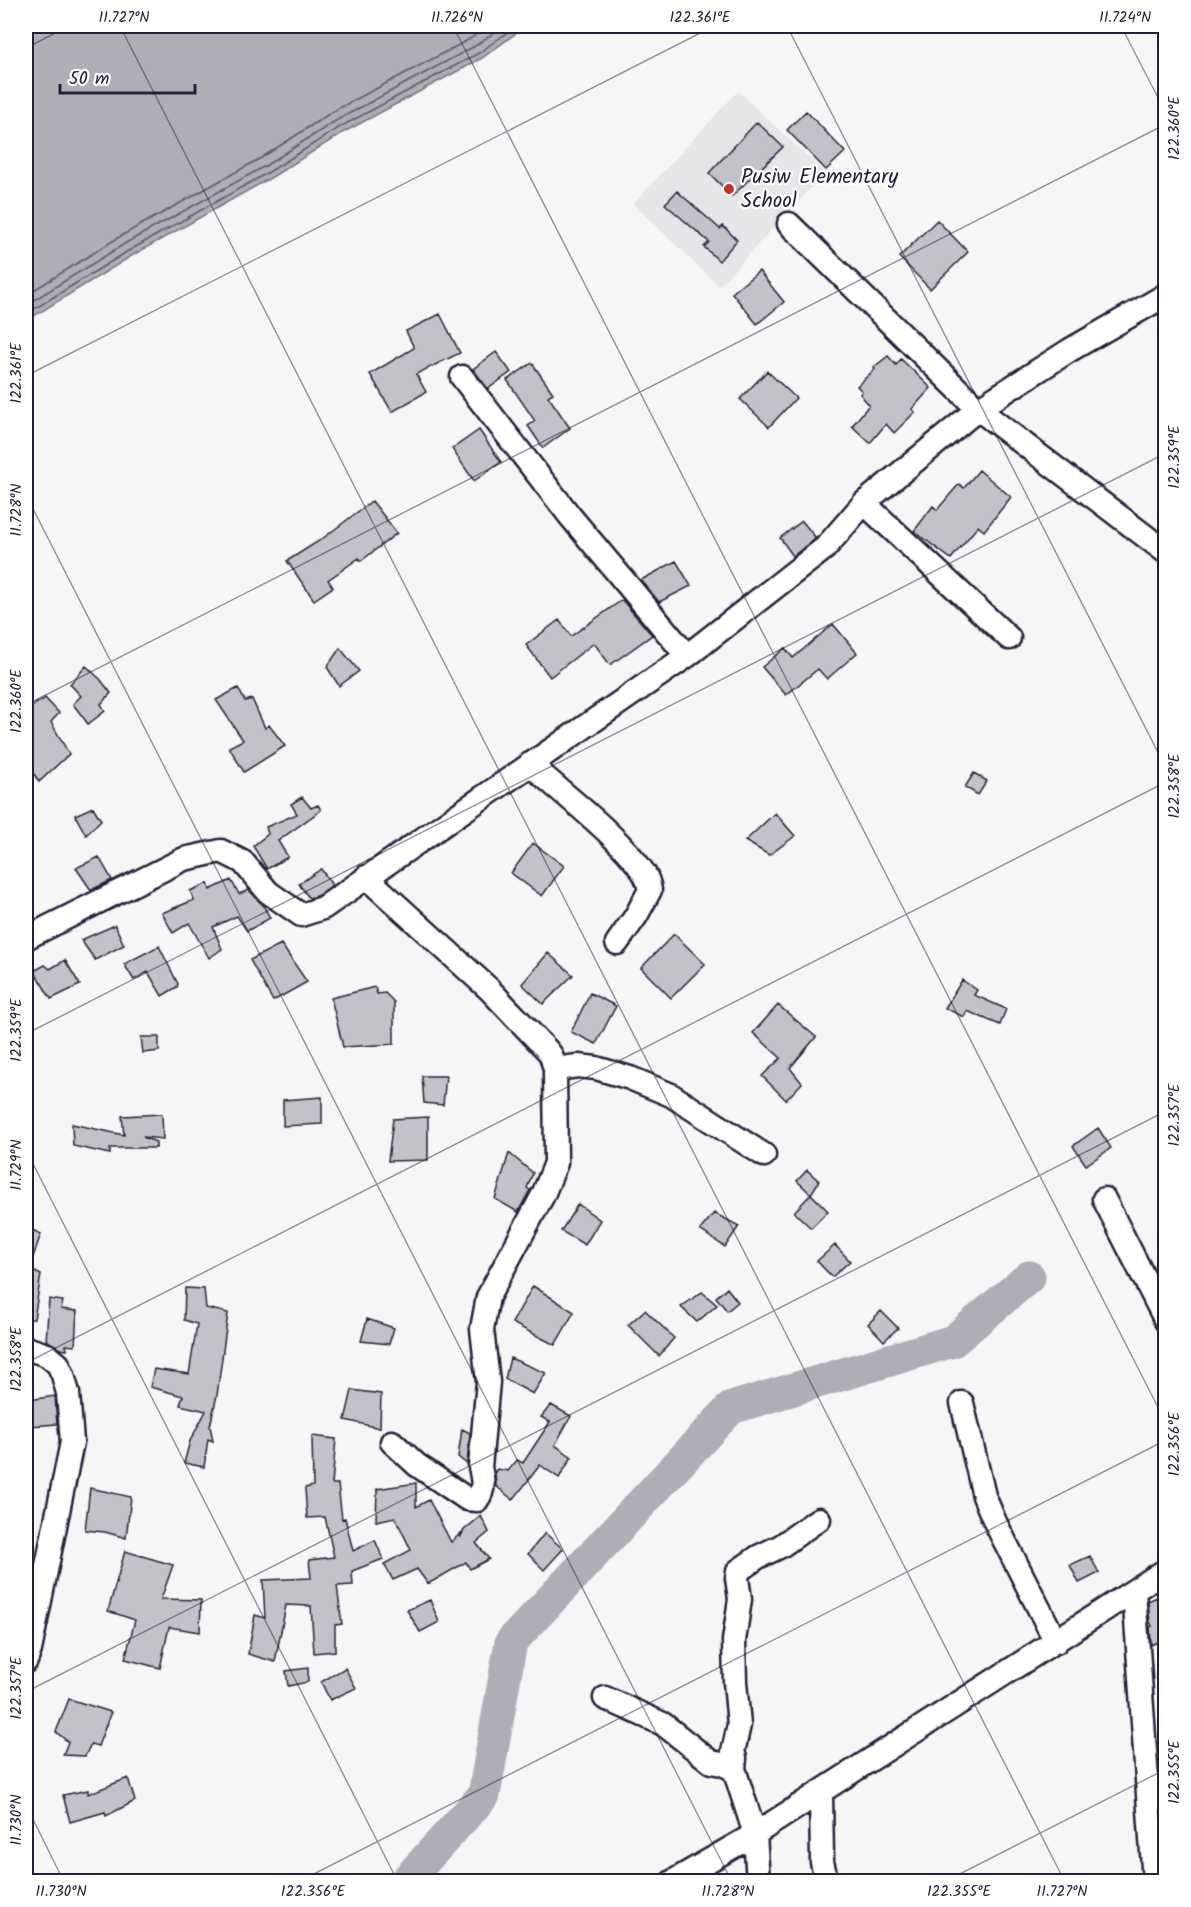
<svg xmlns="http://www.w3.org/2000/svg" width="1191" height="1907" font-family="Kalam,sans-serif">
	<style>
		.built { fill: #e6e6e9 }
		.water { fill: #aeaeb7; stroke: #767685; stroke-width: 1.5 }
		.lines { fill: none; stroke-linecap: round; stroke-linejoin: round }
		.shore { stroke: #5a5a6d; stroke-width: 1.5 }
		.river { stroke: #aeaeb7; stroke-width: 33 }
		.building { fill: #c2c2c9; stroke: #22223b; stroke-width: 1.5 }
		.minor-casing { stroke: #22223b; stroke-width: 27 }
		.minor { stroke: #fff; stroke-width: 22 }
		.ticks { fill: none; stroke: #22223b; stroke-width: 1.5; stroke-opacity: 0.45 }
		.poi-dot { fill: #c8321e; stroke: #fff; stroke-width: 2 }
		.labels { text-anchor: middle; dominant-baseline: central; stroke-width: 4.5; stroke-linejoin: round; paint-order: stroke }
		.poi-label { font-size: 21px; fill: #22223b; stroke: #fff; text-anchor: start }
		.neatline { fill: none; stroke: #22223b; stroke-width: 2 }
		.ticks-label { font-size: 15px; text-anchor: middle; fill: #22223b }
	</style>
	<rect width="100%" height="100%" fill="#f6f6f7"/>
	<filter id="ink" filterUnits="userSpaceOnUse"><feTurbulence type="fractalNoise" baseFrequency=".0167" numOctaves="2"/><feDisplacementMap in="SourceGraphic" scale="12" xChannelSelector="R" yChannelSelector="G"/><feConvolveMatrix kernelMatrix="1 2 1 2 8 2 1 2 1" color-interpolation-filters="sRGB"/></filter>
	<g filter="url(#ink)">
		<path class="built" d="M738,91L825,173L719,286L633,204Z"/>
		<path class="water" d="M26,26H526L482,58L344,132L272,177L133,255L26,321Z"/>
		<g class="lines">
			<path class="shore" d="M26,295L121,236L261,158L332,112L470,39L488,26
				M26,305L126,243L265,166L337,120L475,46L503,26
				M26,314L130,250L269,172L340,127L479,53L516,26"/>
			<path class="river" d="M405,1882L484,1795L511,1642L731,1408L953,1341L1029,1277"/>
		</g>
		<path class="building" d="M806,111L845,152L826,170L787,130Z
			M757,122L783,147L732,196L709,173Z
			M677,191L720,229L723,226L737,240L719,261L704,247L709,242L665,204Z
			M937,220L968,252L930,289L899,257Z
			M759,271L784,302L757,324L732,293Z
			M440,314L460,353L416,374L426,392L392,412L370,374L414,348L406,331Z
			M496,352L511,372L488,389L473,369Z
			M888,356L896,365L901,359L931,388L912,409L915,412L894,433L886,424L870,443L852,426L869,405L860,394L862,391L857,386L875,369L874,367Z
			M532,363L553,393L548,396L570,428L543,448L528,426L535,421L507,380Z
			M767,371L796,398L769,427L740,399Z
			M479,430L501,462L474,481L452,449Z
			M979,470L1011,497L984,531L978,526L951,559L914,531L933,506L937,510L959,484L964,488Z
			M372,501L397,533L361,561L359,558L328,580L333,587L314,600L287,561L322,539Z
			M802,521L816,538L793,556L780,538Z
			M676,561L691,586L659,602L641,580Z
			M622,600L652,635L610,665L594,643L550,677L526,645L559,620L571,636Z
			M833,624L857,653L827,679L818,669L786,695L762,667L785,648L793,658Z
			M340,648L359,671L339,686L327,667Z
			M86,666L100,679L111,693L101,704L105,711L88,724L73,704L81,696L70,684Z
			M238,688L245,701L252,699L265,728L269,725L285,746L244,772L229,747L243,740L216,700Z
			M45,698L59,713L51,722L69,754L39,782L26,761V710Z
			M974,773L987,781L978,795L965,787Z
			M302,797L311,808L318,805L321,810L278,841L288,857L267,869L253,846L268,834L266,827L297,814L291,804Z
			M93,807L101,820L86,835L75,815Z
			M775,813L795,836L769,855L745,841Z
			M533,843L564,866L542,896L511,873Z
			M99,857L112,880L91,890L76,868Z
			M321,869L332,885L317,896L309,898L299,884Z
			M231,880L239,894L249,890L263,905L270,918L247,931L237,916L213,927L222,949L209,958L189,923L173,933L162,913L194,900L190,891L208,883L210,890Z
			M115,925L124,945L95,960L81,940Z
			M674,934L705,964L671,998L641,968Z
			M281,944L307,982L273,1001L250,960Z
			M159,946L178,984L177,987L162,996L148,972L134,980L124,964Z
			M548,953L573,975L543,1004L522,984Z
			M65,960L80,985L51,999L34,971L45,965L50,969Z
			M962,980L977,990L974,995L1006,1009L1000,1025L967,1011L964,1017L945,1008Z
			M375,987L377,994L385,993L394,1002V1044L343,1047L331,998Z
			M590,993L616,1006L596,1044L571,1032Z
			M778,1005L816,1037L790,1068L802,1083L786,1100L762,1076L781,1058L753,1033Z
			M141,1037H159V1051L143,1053Z
			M422,1076H446L443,1105L424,1103Z
			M322,1097V1124L283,1126V1100Z
			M162,1114L163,1139L143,1137L156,1142V1148H110V1154L73,1146L72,1124L124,1135L122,1116Z
			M428,1117V1160L388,1161L393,1119Z
			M1098,1128L1111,1148L1086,1165L1073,1146Z
			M509,1153L533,1173L527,1188L530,1190L518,1212L495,1199Z
			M807,1170L819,1181L811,1194L797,1181Z
			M811,1194L828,1211L811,1228L794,1212Z
			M578,1204L600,1220L585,1245L561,1231Z
			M714,1213L739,1226L725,1247L700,1230Z
			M26,1227L41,1234L29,1269L41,1275L34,1319H26Z
			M835,1245L850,1261L832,1277L817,1261Z
			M533,1286L574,1312L555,1345L512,1323Z
			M185,1288L204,1289L206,1308L228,1313L217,1395L210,1426L213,1441L208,1439L204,1467L184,1463L190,1441L206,1411L180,1405L183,1396L150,1387L154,1369L189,1374L197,1324L184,1320Z
			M727,1288L738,1302L727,1311L716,1297Z
			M702,1292L717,1305L697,1322L681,1307Z
			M49,1299L63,1301L61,1309L77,1311L75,1346L66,1345L67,1350L61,1349L46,1340Z
			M645,1310L674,1338L659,1356L628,1325Z
			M881,1311L898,1328L884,1341L868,1324Z
			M367,1319L394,1328L389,1344L361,1341Z
			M510,1358L546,1373L533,1394L505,1379Z
			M352,1390L381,1394L380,1428L345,1420Z
			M55,1396L57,1424L30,1426L29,1400Z
			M551,1405L571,1416L555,1445L572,1457L559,1478L540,1465L513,1500L496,1486L495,1472L497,1469L508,1471L517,1460L523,1463L550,1422L541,1417Z
			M462,1429L470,1433L467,1464L458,1457Z
			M312,1436L336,1439L332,1484H338L342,1519L345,1518L353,1551L375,1540L383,1559L352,1571L353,1585L337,1586L342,1624L335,1625V1651L314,1653L311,1606L286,1605L275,1662L248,1654L255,1615L265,1618L263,1580L311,1578L309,1560L334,1557L325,1517L307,1518L305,1488L313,1486Z
			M416,1483V1507L429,1500L451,1542L461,1533L460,1538L464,1530L481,1516L489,1532L476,1543L489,1559L470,1569L466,1562L428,1584L417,1569L393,1580L384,1564L411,1550L395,1517L376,1521L377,1489Z
			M90,1488L131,1497L126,1538L105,1532L85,1530Z
			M545,1533L563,1549L544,1570L528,1554Z
			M125,1551L173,1565L161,1599L201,1600L200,1632L169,1627L160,1668L125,1659L135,1620L108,1611Z
			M1090,1556L1099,1573L1079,1583L1070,1565Z
			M1157,1597L1160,1604L1166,1601V1652L1160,1641L1151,1645L1150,1627L1152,1626L1150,1622L1148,1601Z
			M430,1600L439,1622L420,1632L407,1610Z
			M308,1668V1682L288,1686L286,1671Z
			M345,1668L356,1688L330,1700L321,1682Z
			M69,1699L111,1712L98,1746L91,1744L85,1756L63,1755L68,1742L56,1732Z
			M128,1778L135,1801L106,1816L105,1812L70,1822L63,1795L88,1790V1794Z"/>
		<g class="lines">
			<g class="minor-casing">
				<path id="minor" d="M789,224L978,409L1166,552
					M462,377L570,516L687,656
					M864,503L1009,638
					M530,764C564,795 619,836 644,873C647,878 649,884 650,890L636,916L617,943
					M366,877L489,989L548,1051L551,1055L555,1069L556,1163L543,1195L488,1297L482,1329L488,1382L480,1467C483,1480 485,1489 477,1500L467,1499L417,1465L392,1442
					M26,938L184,859L221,851L243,862L268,892L301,915L323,908L687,656L825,548L864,503L978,409L1070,350L1166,295
					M555,1069L578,1066L596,1068L630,1078L671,1095L764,1155
					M1104,1199L1166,1321
					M26,1348L47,1355L58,1364L63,1375L68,1393L72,1442L30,1650L26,1661
					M962,1403L984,1496L995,1522L1056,1642
					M1134,1591L1154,1882
					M605,1698L663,1724L711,1762L722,1764L734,1769L755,1834L758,1882
					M734,1769L735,1758L733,1752L739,1725L735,1682L734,1641L740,1599L737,1578L738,1571L758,1557L781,1546L819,1519
					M821,1792L822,1862L827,1882
					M672,1882L755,1834L1166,1570"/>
			</g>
			<use href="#minor" class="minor"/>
		</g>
	</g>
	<path class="ticks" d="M120,26L1065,1882M453,26L1166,1423M787,26L1166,768M1121,26L1166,113M26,48L69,26M26,376L714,26M26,495L732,1882M26,705L1166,124M26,1034L1166,453M26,1150L398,1882M26,1363L1166,782M26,1692L1166,1111M26,1805L64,1882M298,1882L1166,1440M944,1882L1166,1769"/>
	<circle class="poi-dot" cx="729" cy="189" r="6"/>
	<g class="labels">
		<g class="poi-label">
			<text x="741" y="177">Pusiw Elementary<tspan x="741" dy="24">School</tspan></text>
		</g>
	</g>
	<rect width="1191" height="1907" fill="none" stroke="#fff" stroke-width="66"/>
	<path d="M60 84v9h135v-9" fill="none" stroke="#22223b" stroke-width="3"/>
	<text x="69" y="84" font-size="18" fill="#22223b" stroke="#ffffff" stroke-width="4.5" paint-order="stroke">50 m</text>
	<rect x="33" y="33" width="1125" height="1841" class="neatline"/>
	<g class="ticks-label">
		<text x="124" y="22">11.727°N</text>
		<text x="457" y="22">11.726°N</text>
		<text x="700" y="22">122.361°E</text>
		<text x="1125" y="22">11.724°N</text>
		<text transform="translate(1174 128) rotate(-90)" y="5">122.360°E</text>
		<text transform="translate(16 373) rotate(-90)" y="5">122.361°E</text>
		<text transform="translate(1174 457) rotate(-90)" y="5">122.359°E</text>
		<text transform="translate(16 510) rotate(-90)" y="5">11.728°N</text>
		<text transform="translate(16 701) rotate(-90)" y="5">122.360°E</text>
		<text transform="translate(1174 786) rotate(-90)" y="5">122.358°E</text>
		<text transform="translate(16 1030) rotate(-90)" y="5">122.359°E</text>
		<text transform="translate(1174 1115) rotate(-90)" y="5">122.357°E</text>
		<text transform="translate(16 1165) rotate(-90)" y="5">11.729°N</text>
		<text transform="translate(16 1359) rotate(-90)" y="5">122.358°E</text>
		<text transform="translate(1174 1444) rotate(-90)" y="5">122.356°E</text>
		<text transform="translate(16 1688) rotate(-90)" y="5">122.357°E</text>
		<text transform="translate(1174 1772) rotate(-90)" y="5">122.355°E</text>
		<text transform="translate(16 1820) rotate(-90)" y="5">11.730°N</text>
		<text x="61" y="1896">11.730°N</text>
		<text x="313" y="1896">122.356°E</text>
		<text x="728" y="1896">11.728°N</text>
		<text x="959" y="1896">122.355°E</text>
		<text x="1062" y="1896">11.727°N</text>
	</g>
</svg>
